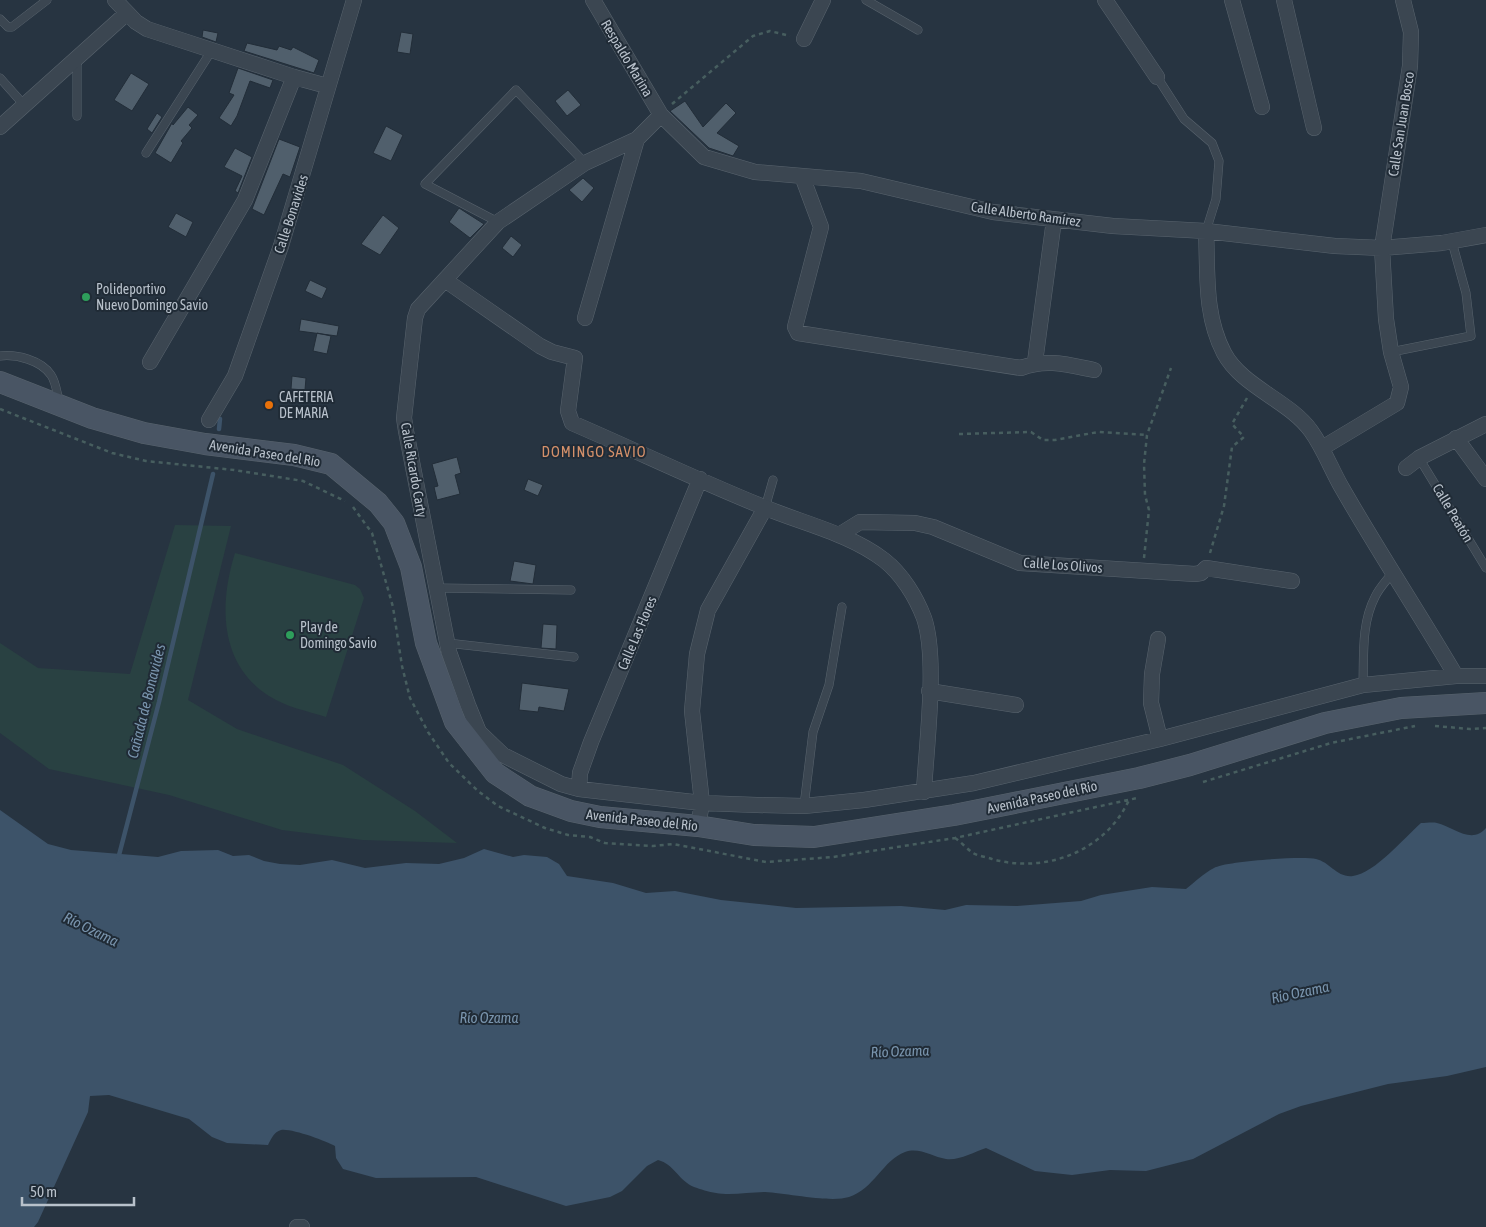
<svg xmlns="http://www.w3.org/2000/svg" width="1486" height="1227" font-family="'Asap Condensed',sans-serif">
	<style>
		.green { fill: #294142 }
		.water { fill: #3d5369 }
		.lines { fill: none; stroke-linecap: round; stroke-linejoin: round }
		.stream { stroke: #3d5369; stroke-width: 4.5 }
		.building { fill: #505f6c; stroke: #222d38 }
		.lane-casing { stroke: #59646e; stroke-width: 9 }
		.street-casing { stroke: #59646e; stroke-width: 16 }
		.secondary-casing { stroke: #59646e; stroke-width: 22 }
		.path { stroke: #475e5f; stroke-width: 2.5; stroke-dasharray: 4 4; stroke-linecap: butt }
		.lane { stroke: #3b4651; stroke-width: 8 }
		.street { stroke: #3b4651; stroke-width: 15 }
		.secondary { stroke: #495564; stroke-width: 21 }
		.leisure-dot { fill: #2e9e5b; stroke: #202b36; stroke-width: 2 }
		.food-dot { fill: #e8710a; stroke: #202b36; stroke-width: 2 }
		.labels { text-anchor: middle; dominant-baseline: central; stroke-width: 4; stroke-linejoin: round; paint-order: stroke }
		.street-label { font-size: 14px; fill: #b8c1cb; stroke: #202b36 }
		.poi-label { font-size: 14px; fill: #b8c1cb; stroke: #202b36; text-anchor: start }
		.neighbourhood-label { font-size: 15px; letter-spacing: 1px; fill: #d4906a; stroke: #202b36 }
		.water-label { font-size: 15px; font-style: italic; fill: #7994ad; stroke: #202b36 }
	</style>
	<rect width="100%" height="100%" fill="#273441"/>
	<path class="green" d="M175,525L231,526L188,700L237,729L343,765L415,811L457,843L363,840L282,830L169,795L49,769L0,733V643L38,668L130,674Z
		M235,553L355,585L360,589L364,598L326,717C307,711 286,707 269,696C219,664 219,604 235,553Z"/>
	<path class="water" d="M0,810L48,844L71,850L158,857L181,851L218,850L233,856L249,855L264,861L280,864L300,865L332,860L365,868L406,863L439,864L464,858L484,849L513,857L524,855L547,857L559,864L567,876L613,883L646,893L675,891L721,900L796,908L901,906L945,910L966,905L1017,906L1081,901L1101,895L1152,887L1186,889C1195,882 1204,873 1214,868C1225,861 1302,856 1316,859C1330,862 1337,878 1353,876C1375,873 1404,838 1421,823C1426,823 1433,822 1437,823C1453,827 1472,845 1486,828V1067L1447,1076L1388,1084L1301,1106L1279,1114L1193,1159L1146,1171L1110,1170L1072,1175L1035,1171L986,1148C974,1152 958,1161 946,1159C932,1157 920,1147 905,1152C883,1160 874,1189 849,1197C830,1203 787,1193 765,1192C749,1192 731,1196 716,1193C709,1192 700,1189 694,1187C679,1181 674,1164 658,1160L647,1166L622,1191L610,1197L566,1206L476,1177L376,1178L343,1169L336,1158L335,1146C326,1141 291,1128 281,1130C274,1132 271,1139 268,1145L227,1143L212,1137L189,1119L109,1095L90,1096L88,1112L38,1222L34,1227H0Z"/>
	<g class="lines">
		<path class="stream" d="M219,429L220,419
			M118,859L159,702L213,474"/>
	</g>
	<path class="building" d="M203,30L218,33L216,42L202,37Z
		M401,32L413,34L410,54L397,52Z
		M247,43L277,50L279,46L291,50L293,47L319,60L314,73L244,51Z
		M238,68L273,80L270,88L250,81L237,116L231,126L219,118L234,95L229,93Z
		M131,73L149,84L132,111L114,100Z
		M568,90L581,105L567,116L555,101Z
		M685,101L703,127L726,103L736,113L717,133L739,146L733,156L709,148L670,111Z
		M188,107L198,115L189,125L192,128L181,141L183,143L171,163L155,153L172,123L173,125Z
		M157,113L162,117L152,133L147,129Z
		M386,126L403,135L391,161L373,153Z
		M279,139L300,147L290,177L283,174L264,215L252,209Z
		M235,148L252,157L238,193L235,191L242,176L224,167Z
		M583,178L594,188L582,202L569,190Z
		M459,208L484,224L470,238L449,222Z
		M176,213L193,222L186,237L168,227Z
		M383,215L399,228L380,255L361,244Z
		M511,236L522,245L513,257L502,248Z
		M310,280L327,288L322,299L305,291Z
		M301,319L339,326L337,336L299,331Z
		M317,333L331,336L327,354L313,351Z
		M292,376L306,378L305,390L291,389Z
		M457,457L461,473L455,475L460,494L437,500L434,487L438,486L432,464Z
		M528,479L543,485L538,496L524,490Z
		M514,561L536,565L533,584L510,581Z
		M543,624L557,625L556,649L541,648Z
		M522,683L569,689L564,711L539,707L538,712L519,710Z"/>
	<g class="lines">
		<g class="lane-casing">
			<path id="lane" d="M866,0L918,30
				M0,19L8,27H12L47,0
				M77,60V116
				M1157,77L1184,119L1212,143L1219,161L1216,199L1206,231
				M0,78L25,106
				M146,153L212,50
				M498,222L425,184L516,90L585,163
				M1391,352L1471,336L1466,293L1452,242
				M0,356C16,354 41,360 51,375C56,382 57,393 59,402
				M1419,458L1486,568
				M765,508L773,480
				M437,588L571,590
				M447,643L574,657
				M1363,685C1364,656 1361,624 1375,597C1379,588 1387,580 1393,572
				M804,806L813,732L829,685L842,607"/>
		</g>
		<g class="street-casing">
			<path id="street" d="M115,0L136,22L147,29L294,77
				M593,0L661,115L704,157L755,172L861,181L993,212L1113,226L1206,231L1335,246L1382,248L1442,243L1486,235
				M1105,0L1157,77
				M1232,0L1262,107
				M1284,0L1314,128
				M804,39L823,0
				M661,115L637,139L585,163L498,222L418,309L415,318L404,418L406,431L449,652L468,705L479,732L503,755L561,784L579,789L702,803L757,805L804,806L864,800L974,783L1160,739L1363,685L1456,676H1486
				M0,127L127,13
				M802,176L821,227L795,327L798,333L1021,368C1046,358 1069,365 1094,370
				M1206,231C1208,273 1204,315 1224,353C1242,387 1290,401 1311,431C1324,449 1331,469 1342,488C1378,551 1419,613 1456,676
				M445,280L540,346L552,352L575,358L568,411L572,423C637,451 701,482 766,508C805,524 850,534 884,560C902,574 916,597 924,618C938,659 926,747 924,792
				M585,318L637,139
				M150,362L245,200L294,77L327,86
				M1035,362L1054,220
				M209,420L235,376L281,246L354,0
				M1456,438L1486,479
				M1322,448L1397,403L1401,387L1391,352L1386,319L1382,248L1410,66L1411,32L1403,0
				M1406,468L1419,458L1486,424
				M839,535L860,522L915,523L933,527L1020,563L1195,574L1201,573L1206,568L1292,581
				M1158,639L1152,674L1151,703L1160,739
				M929,691L1016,705
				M579,789L580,773L591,742L700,479
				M698,826L702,803L692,711L697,654L708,610L765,508
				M297,1227H302"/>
		</g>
		<g class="secondary-casing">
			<path id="secondary" d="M0,382L92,418L144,433L205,444L294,455L331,464L378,503L394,523L411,567L426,643L455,722L495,773L530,796L571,811L600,817L698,826L754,835L814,837L954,815L1139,778L1190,765L1325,723L1401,708L1486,703"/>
		</g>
		<path class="path" d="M672,104L753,36L770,31L790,36
			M0,409L112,453L146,461L234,470L303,481L345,501
			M959,434L1031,432L1043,440H1055L1098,432L1147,435
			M353,507L372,533L393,607L402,666L410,698L428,732L449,763L478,791L498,806L545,828L568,835L590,837L605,843L653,846L673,844L766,862L833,857L955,838L1137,798
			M1210,553L1224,506L1232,447L1244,437L1232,424L1247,398
			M1144,558L1149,510L1145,495L1144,464L1147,435L1171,368
			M1435,726L1470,729L1486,728
			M1203,782L1331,743L1415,726
			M955,838C961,842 967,849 973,853C978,856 986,857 992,859C1044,874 1105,852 1129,800"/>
		<use href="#lane" class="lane"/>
		<use href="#street" class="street"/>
		<use href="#secondary" class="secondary"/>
	</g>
	<g class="leisure-dot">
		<circle cx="86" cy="297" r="5"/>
		<circle cx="290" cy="635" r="5"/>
	</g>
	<circle class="food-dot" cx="269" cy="405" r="5"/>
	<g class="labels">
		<g class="street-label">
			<text transform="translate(627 58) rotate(59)">Respaldo Marina</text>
			<text transform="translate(1401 124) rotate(-81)">Calle San Juan Bosco</text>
			<text transform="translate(291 214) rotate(-72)">Calle Bonavides</text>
			<text transform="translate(1026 214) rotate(8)">Calle Alberto Ramírez</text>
			<text transform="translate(265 453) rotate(9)">Avenida Paseo del Río</text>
			<text transform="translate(414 470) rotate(80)">Calle Ricardo Carty</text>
			<text transform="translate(1453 513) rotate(59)">Calle Peatón</text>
			<text transform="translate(1063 565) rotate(4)">Calle Los Olivos</text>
			<text transform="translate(637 633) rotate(-67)">Calle Las Flores</text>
			<text transform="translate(1042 797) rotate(-12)">Avenida Paseo del Río</text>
			<text transform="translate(642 820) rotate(6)">Avenida Paseo del Río</text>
		</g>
		<g class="poi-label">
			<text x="96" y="289">Polideportivo<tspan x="96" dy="16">Nuevo Domingo Savio</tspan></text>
			<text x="279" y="397">CAFETERIA<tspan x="279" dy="16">DE MARIA</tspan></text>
			<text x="300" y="627">Play de<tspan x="300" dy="16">Domingo Savio</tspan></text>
		</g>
		<g class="neighbourhood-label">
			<text x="594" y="451">DOMINGO SAVIO</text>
		</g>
		<g class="water-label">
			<text transform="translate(146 701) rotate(-76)">Cañada de Bonavides</text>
			<text transform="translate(91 929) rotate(26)">Río Ozama</text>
			<text transform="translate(1300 992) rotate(-12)">Río Ozama</text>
			<text x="489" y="1017">Río Ozama</text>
			<text transform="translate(900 1051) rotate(-2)">Río Ozama</text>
		</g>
	</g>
	<path d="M22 1197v8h112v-8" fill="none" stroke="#b8c1cb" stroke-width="2.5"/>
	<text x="30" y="1197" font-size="15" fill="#b8c1cb" stroke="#202b36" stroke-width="4" paint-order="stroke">50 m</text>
</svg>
